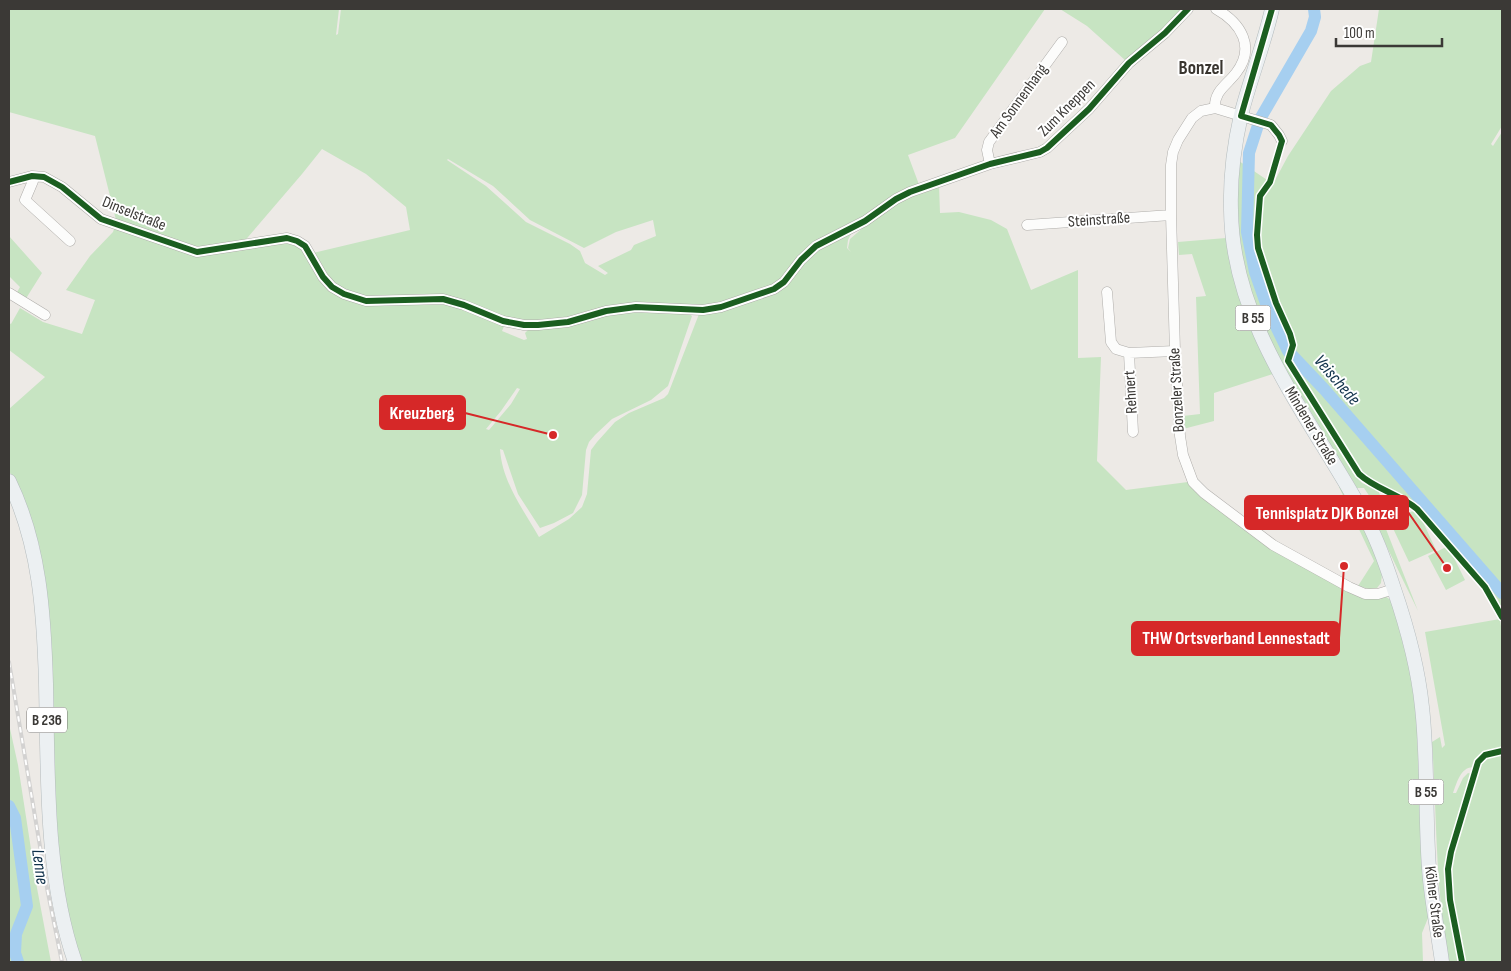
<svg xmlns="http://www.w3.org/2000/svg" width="1511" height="971" font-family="'Sofia Sans Condensed',sans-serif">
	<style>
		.green { fill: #c7e4c2; fill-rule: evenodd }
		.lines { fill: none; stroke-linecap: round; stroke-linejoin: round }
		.river { stroke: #a6cff0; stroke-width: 12 }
		.minor-casing { stroke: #afadaa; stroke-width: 11 }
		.major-casing { stroke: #b4bbbd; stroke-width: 15 }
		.minor { stroke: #fcfcfb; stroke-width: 10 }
		.major { stroke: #ecf0f2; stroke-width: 14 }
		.rail-casing { stroke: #d3d2d1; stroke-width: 4 }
		.rail { stroke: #fff; stroke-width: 2; stroke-dasharray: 5.5; stroke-linecap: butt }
		.cycleway-casing { stroke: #fff; stroke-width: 9 }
		.cycleway { stroke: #1b5e20; stroke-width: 6 }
		.labels { text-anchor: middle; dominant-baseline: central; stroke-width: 4; stroke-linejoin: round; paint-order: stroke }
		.shield { fill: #fff; stroke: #767472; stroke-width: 1 }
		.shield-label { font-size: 15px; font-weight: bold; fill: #3b3936 }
		.street-label { font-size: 16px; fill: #3b3936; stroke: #fff }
		.water-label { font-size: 18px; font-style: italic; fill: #11324b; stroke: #fff }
		.quarter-label { font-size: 19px; font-weight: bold; fill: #39352f; stroke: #fff }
		.leader { fill: none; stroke: #d62828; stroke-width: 2 }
		.callout-dot { fill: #d62828; stroke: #fff; stroke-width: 2 }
		.callout { fill: #d62828; stroke: #d62828; stroke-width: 2 }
		.callout-label { font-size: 18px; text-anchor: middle; font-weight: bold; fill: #fff }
	</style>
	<rect width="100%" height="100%" fill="#edeae6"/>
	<path class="green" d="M9,9H339L336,35L338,34L341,9H1045L955,138L908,155L921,190L939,185L940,213L959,212L991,220L1007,229L1031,290L1078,270V358L1101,357L1097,461L1126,490L1188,482L1270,549L1362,598L1385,596L1392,601L1403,638L1417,707L1418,759L1428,918L1422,933L1423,962H80L64,916L55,837L50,726L46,598L39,544L9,470V409L45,377L9,350V323L11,324L20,308L43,322L82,334L95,300L66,290L90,256L113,232L115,226L197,254L220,252L272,242L288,240L295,242L303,248L326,285L356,301L373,304L375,298L359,297L348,293L325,279L313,253L410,230L406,207L366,174L322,149L302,174L242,244L200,250L116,220L95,136L9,112ZM448,159L493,186L530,220L584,248L616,232L653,220L656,236L634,245L631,250L598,266L608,273L605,275L585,263L580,251L570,244L526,222L486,186L447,160ZM875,211L880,213L850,239L848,248L851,252L847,248L848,240L853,230L820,246L802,262L789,280L774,291L717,310L699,314L668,394L664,398L629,413L615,422L597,442L591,450L587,494L582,507L569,519L539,537C523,509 502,482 500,449L503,450L518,494L540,528L554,523L573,513L582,495L586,450L589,442L595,435L612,419L651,400L668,386L692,316L687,312L626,311L593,317L558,326L529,329L525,333L527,339L524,340L502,331L505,324L444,299L418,300V297L445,296L503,318L525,323L558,322L628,305L699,308C717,305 762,294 776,283C790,273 797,257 811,247C831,232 854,224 875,211ZM517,388L520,389L511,404L489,430L486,429L501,411Z
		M1060,9H1182L1175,18L1126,61L1087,26Z
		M1379,9H1502V126L1491,144L1493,146L1502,132V609L1498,600L1422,512L1404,496L1371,482L1357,469L1352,472L1362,483L1378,490L1388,515L1379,518L1384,524L1418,611L1369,510L1376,506L1364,488H1357L1269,343L1248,290L1241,258L1235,204L1239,161L1273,184L1288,156L1331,91L1360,66L1371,62Z
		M9,236L42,273L25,300L16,294L20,287L9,276Z
		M1226,238L1233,275L1247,320L1273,374L1214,393V421L1183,429V416L1200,414L1196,297L1206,296L1192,254L1179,255L1178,242Z
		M1341,486L1368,537L1382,574L1381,583L1377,588L1369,589L1358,586L1374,561L1339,487Z
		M1417,509L1436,550L1409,562L1390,522Z
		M1448,546L1465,580L1446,590L1428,556Z
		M1500,619L1502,634V962H1464L1456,926L1450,881V864L1477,768C1462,763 1457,782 1453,793H1456L1463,778L1468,773L1471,774L1446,867L1447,892L1450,911L1461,962H1449C1435,889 1437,816 1432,742L1440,737L1442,748L1445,745L1425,632Z
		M9,724L18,765L37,888L51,962H9Z"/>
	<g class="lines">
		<path class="river" d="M1314,9L1315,17L1311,31L1260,119L1249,153L1247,232L1255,272L1269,312L1288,351L1324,389L1502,593
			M9,806L15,818L27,906L16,934L15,953L18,962"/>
		<g class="minor-casing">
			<path id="minor" d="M1215,108C1214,91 1226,86 1236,73C1256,47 1241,23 1216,9
				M1282,141L1279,135L1271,125L1215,108L1201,111L1192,118L1178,140L1173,152L1171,165V215L1175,351L1180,436L1183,455L1193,482L1204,493L1273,545L1349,587L1365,594H1378L1394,589
				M990,164L987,150L989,142L1062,42
				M32,176L33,181L25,200L70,241
				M9,182L32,176L44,177L62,187L101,219L197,252L287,238L297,241L305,246L323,277L332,287L344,294L366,301L443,299L464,305L503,321L524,325H538L568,322L606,311L636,307L703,310L721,307L774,289L784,282L801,260L816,246L865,221L896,199L910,192L990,164L1040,152L1047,148L1089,109L1129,63L1165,33L1188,9
				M1027,225L1171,215
				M1107,292L1111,342L1116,349L1129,353L1175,351
				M9,293L45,315
				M1129,353L1133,432"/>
		</g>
		<g class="major-casing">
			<path id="major" d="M1272,9C1264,45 1250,79 1241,115C1234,146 1230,179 1231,210C1232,326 1311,418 1364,515C1377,538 1386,564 1394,589C1407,627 1418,667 1422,707C1428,760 1425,814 1429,868C1431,899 1438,931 1442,962
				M9,481C40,545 44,614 46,684C48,775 45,876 75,962"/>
		</g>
		<use href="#minor" class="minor"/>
		<use href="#major" class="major"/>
		<g class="rail-casing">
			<path id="rail" d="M9,662L47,888L62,962"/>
		</g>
		<use href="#rail" class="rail"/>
		<g class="cycleway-casing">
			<path id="cycleway" d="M1272,9L1241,116L1271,125L1279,135L1282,141L1270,182L1260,196L1257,235L1258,248L1276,303L1290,334L1293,345L1288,361L1359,474C1375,489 1399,494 1417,509L1485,587L1502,617
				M9,182L32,176L44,177L62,187L101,219L197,252L287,238L297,241L305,246L323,277L332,287L344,294L366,301L443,299L464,305L503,321L524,325H538L568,322L606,311L636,307L703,310L721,307L774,289L784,282L801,260L816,246L865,221L896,199L910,192L990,164L1040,152L1047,148L1089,109L1129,63L1165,33L1188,9
				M1462,962L1450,900L1448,869L1451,852L1478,762L1485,755L1502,751"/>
		</g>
		<use href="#cycleway" class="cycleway"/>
	</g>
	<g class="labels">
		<g class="shield">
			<rect x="1235.5" y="305.5" width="35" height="25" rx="4"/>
			<rect x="27" y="707.5" width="40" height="25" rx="4"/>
			<rect x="1408.5" y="779.5" width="35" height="25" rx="4"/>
		</g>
		<g class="shield-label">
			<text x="1253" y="318">B 55</text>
			<text x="47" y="720">B 236</text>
			<text x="1426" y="792">B 55</text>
		</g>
		<g class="street-label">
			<text transform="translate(1019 101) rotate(-54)">Am Sonnenhang</text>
			<text transform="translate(1067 108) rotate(-45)">Zum Kneppen</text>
			<text transform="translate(134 214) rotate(22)">Dinselstraße</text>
			<text transform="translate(1099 220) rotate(-4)">Steinstraße</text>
			<text transform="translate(1177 390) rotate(-93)">Bonzeler Straße</text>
			<text transform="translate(1131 392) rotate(-93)">Rehnert</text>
			<text transform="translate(1311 426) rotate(59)">Mindener Straße</text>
			<text transform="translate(1434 902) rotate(83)">Kölner Straße</text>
		</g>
		<g class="water-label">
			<text transform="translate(1337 380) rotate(49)">Veischede</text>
			<text transform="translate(40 867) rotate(82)">Lenne</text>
		</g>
		<g class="quarter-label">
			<text x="1201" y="68">Bonzel</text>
		</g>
	</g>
	<path class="leader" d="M553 435L465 413M1447 568L1408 512M1344 566L1339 638"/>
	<g class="callout-dot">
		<circle cx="553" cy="435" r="5"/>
		<circle cx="1447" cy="568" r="5"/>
		<circle cx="1344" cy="566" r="5"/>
	</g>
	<g class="callout">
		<rect x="380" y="396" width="85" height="33" rx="5"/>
		<rect x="1245" y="496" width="163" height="33" rx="5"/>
		<rect x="1132" y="622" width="207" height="33" rx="5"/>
	</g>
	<g class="callout-label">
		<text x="422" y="419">Kreuzberg</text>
		<text x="1327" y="519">Tennisplatz DJK Bonzel</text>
		<text x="1236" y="644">THW Ortsverband Lennestadt</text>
	</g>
	<rect width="1511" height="971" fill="none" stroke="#3b3936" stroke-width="20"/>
	<path d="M1336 38v8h106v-8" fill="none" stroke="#3b3936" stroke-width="2.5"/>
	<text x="1344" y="38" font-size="15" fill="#3b3936" stroke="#ffffff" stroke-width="4" paint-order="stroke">100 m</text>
</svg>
